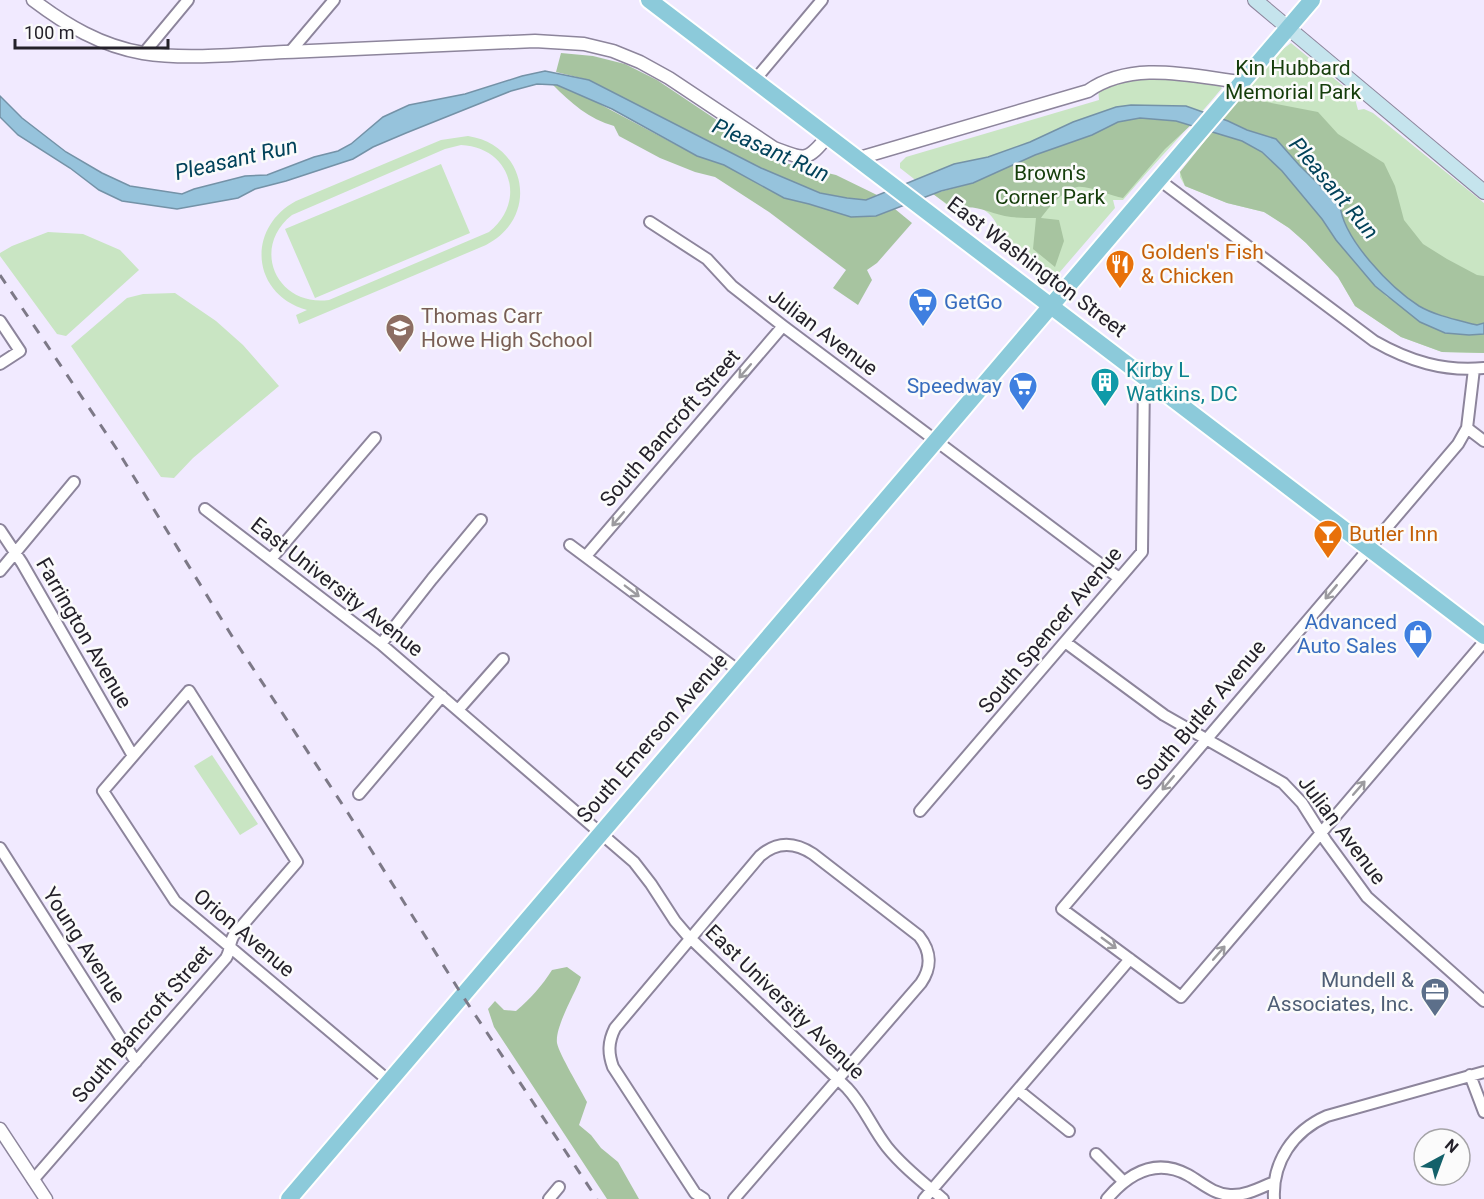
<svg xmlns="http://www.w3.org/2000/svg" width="1484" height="1199" font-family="Roboto,sans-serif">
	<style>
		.green { fill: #c9e5c3; fill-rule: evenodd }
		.forest { fill: #a7c4a0 }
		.water { fill: #96c3dc; stroke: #7492a7; stroke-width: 1.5 }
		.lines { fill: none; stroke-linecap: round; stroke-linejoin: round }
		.minor-casing { stroke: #8d859c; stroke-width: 14 }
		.tertiary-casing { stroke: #8d859c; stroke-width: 15 }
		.secondary-casing { stroke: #8d859c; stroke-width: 16 }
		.primary-casing { stroke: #fff; stroke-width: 20 }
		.minor { stroke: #fff; stroke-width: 10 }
		.tertiary { stroke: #fff; stroke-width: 12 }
		.secondary { stroke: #c5e4ed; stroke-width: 14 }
		.primary { stroke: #8ccada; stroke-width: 16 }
		.rail { stroke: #7d7987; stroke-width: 3; stroke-dasharray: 10 10; stroke-linecap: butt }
		.oneway { stroke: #9c9b9f }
		.labels { text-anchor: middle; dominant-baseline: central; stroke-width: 5; stroke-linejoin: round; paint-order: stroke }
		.park-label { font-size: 21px; fill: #153d0b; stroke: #fbfbfb }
		.food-label { font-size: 21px; fill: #c56008; stroke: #fbfbfb; text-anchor: start }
		.street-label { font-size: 21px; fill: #24212a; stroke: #fbfbfb }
		.shop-label { font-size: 21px; fill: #366cbe; stroke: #fbfbfb; text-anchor: end }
		.education-label { font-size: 21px; fill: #785e54; stroke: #fbfbfb; text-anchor: start }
		.culture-label { font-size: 21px; fill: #0d838f; stroke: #fbfbfb; text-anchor: start }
		.service-label { font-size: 21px; fill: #4e5e75; stroke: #fbfbfb; text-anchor: end }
		.water-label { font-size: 22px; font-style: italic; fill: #02425a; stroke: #fbfbfb }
	</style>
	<rect width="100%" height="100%" fill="#f1eaff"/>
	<path class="green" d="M1291,43L1354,95L1358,110L1364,109L1373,113L1484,203V353L1442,352L1401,337L1355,306L1338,277L1306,243L1289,228L1264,212L1227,203L1185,186L1180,177V172L1257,77L1283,49Z
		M1138,77C1156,77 1212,73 1222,88C1190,127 1155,162 1123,200H1113L1115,208L1053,280L1036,274L1009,254L1011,251L1006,248L1004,250L999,245C1003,230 993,210 974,206C966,205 958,209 950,207L900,168V163L906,157L1099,100L1098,87Z
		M468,136C527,145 540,217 486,245L299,324L296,315L307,310C251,294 246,228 296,201L441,140ZM461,145C510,147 528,201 489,232L329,300C277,307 250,248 292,215L445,149Z
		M441,164L470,233L315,298L285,229Z
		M48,232L83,234L120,250L139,270L66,336L57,334L0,256V253L12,246Z
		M175,293L216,321L243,345L279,386L193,458L174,478L161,477L71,346L127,298L143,294Z
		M212,755L258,824L240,835L194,766Z"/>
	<path class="forest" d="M561,53L593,56L625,64L657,80L763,151L785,163L836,175L877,195L866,200L847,198L820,193L798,185L761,168L589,80L556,72Z
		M553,85H557L579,93L697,156L724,165L784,198L876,216L895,209L912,223L877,263L867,270L872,280L858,305L833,288L846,270L769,212L715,177L695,172L660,158L619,136L614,126C589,119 571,103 553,85Z
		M1241,97L1318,112L1338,134L1384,163L1395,186L1404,220L1423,244L1447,259L1477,275L1484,276V323L1477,325C1458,320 1436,316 1419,306C1391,289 1343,238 1340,205L1299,165L1276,139L1247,130L1222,119Z
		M1140,118L1176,121L1191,125L1165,149L1123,198C1111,196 1088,185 1077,187C1064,190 1048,208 1041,218L1059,220L1064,241L1055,267L1033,249L1036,218C1028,218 1019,218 1011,217C989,214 977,203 954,209L933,194L973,183L1035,155L1092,135L1118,122Z
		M1213,131L1242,141L1262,152L1282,171L1322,219L1336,240L1359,268L1387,297L1469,335L1484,334V353L1442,352L1401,337L1355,306L1338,277L1306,243L1289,228L1264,212L1227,203L1185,186L1180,172Z
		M567,967L581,977C575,994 555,1026 557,1043C559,1054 581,1090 587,1102L579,1125L591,1135L601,1148L618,1162L639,1199H607L494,1027L488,1009L495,1001L504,1010L516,1011C530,999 542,986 552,970Z"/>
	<path class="water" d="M545,71L589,80L761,168L820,193L847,198L866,200L954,164L988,157L1030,142L1073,122L1116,107L1131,105L1186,106L1228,121L1247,130L1276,139L1299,165L1340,205C1343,239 1391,288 1419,306C1436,316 1458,320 1477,325L1484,323V334L1469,335L1445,333L1420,322L1375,286L1336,240L1322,219L1282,171L1262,152L1242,141L1176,121L1140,118L1118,122L1092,135L1035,155L973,183L941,191L876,216L851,217L809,204L784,198L724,165L697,156L612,109L557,85L537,84L511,91L406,133L373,147L353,159L286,181L255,189L238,198L177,209L122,201L99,190L70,168L18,135L0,117V96L22,118L66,152L102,173L130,186L182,194L194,189L245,176L267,175L314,157L338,151L351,144L383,117L409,105L465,94L522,76Z"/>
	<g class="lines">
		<g class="minor-casing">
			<path id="minor" d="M290,52L334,0
				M144,53L188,0
				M754,81L822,0
				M1158,179L1374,341C1409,361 1444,372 1484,368
				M650,222L707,259L732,286L783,326L1119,578
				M0,321L20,351L0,364
				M1474,369L1467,428L1458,444L1062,909L1181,997L1484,642
				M1467,428L1484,441
				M205,509L381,644L634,862L651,884L675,921L687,935L847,1088C864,1106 872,1128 887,1147C903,1167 924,1183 943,1199
				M0,530L22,563L133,756
				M570,545L739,671
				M586,556L783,326
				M271,559L375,438
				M0,571L74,482
				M1065,642L1164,715L1283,783L1302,803L1326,841L1367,897L1484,1001
				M381,644L432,579L481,520
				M458,710L503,659
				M359,794L442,696
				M920,811L1142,552L1144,377
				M0,848L136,1062
				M1470,1075L1484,1112
				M1018,1090L1069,1131
				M1096,1154L1123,1181
				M33,1180L226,958C231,950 229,942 234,935L297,862L189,691L103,791L175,901L230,947L237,953L389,1081
				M549,1199L559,1187
				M704,1199L695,1193L613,1067C608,1053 608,1042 615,1028L760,856C777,841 795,842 813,854L919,936C931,951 932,967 921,983L734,1199
				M924,1199L1130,959
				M1107,1199C1128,1174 1155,1157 1188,1175C1202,1183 1213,1194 1230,1195C1245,1196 1260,1188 1274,1182
				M1274,1199C1272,1162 1293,1131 1327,1116L1484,1072"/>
		</g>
		<g class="tertiary-casing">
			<path id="tertiary" d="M33,0C66,25 101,46 143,53C186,60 240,54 284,52C368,49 452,45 535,41L584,44L613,51L640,62L669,78L774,148C804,159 806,163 827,137
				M856,159L1088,91C1133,60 1190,76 1241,82
				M0,1129L46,1199"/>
		</g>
		<g class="secondary-casing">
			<path id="secondary" d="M1255,0L1484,192"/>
		</g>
		<g class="primary-casing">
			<path id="primary" d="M649,0L1484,636
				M289,1199L1312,0"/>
		</g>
		<use href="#minor" class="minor"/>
		<use href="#tertiary" class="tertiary"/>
		<use href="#secondary" class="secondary"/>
		<use href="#primary" class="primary"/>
		<path class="rail" d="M0,275L116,448L235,641L348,813L462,995L597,1199"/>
	</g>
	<defs><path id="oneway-shaft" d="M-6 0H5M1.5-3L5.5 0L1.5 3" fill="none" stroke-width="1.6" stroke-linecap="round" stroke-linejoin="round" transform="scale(1.5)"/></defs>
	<g class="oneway">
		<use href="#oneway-shaft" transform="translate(745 371) rotate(131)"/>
		<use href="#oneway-shaft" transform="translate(618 519) rotate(131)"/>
		<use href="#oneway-shaft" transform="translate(632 591) rotate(37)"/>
		<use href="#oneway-shaft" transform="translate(1331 592) rotate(130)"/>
		<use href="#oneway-shaft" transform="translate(1168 783) rotate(130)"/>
		<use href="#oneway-shaft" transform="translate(1359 788) rotate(-49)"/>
		<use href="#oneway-shaft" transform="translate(1109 943) rotate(36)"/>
		<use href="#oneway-shaft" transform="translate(1219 953) rotate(-49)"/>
	</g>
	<defs>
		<g id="restaurant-pin" transform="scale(1.5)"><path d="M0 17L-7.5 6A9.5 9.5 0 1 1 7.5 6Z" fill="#e8710a" stroke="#fbfbfb"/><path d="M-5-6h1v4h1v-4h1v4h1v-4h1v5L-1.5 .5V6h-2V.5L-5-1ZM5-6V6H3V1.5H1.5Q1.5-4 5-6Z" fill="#fff"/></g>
		<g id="supermarket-pin" transform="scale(1.5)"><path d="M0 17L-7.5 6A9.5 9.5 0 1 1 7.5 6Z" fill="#3f7fe0" stroke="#fbfbfb"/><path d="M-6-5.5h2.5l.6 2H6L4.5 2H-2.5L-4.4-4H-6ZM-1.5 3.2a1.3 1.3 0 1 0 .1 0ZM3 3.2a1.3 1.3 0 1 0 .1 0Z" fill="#fff"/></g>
		<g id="school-pin" transform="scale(1.5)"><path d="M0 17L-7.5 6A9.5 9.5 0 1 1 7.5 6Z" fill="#8d6e63" stroke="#fbfbfb"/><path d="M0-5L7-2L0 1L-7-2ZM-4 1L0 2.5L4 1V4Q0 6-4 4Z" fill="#fff"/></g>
		<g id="building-pin" transform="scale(1.5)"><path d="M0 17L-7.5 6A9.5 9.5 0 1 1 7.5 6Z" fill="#0f9aa8" stroke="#fbfbfb"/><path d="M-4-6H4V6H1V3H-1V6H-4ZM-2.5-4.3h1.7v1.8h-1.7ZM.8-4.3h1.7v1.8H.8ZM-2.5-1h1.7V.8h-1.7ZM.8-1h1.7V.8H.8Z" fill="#fff"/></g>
		<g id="bar-pin" transform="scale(1.5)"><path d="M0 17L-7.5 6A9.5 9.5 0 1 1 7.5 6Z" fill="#e8710a" stroke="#fbfbfb"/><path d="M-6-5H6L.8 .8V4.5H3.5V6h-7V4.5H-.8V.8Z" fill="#fff"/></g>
		<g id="shop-pin" transform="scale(1.5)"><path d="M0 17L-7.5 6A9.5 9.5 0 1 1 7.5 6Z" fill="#3f7fe0" stroke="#fbfbfb"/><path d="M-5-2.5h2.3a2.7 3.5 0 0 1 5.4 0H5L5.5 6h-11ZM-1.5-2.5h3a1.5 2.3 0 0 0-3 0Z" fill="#fff"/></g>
		<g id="office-pin" transform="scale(1.5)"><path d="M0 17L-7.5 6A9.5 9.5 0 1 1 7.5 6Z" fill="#5c6f8a" stroke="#fbfbfb"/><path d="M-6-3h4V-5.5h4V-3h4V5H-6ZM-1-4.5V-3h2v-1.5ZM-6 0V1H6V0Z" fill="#fff"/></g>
	</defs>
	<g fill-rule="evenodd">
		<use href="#restaurant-pin" x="1120" y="264"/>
		<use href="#supermarket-pin" x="923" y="302"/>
		<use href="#school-pin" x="400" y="328"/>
		<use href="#building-pin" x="1105" y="382"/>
		<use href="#supermarket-pin" x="1023" y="386"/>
		<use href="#bar-pin" x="1328" y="534"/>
		<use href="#shop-pin" x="1418" y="634"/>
		<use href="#office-pin" x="1435" y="992"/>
	</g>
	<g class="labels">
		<g class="park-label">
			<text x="1293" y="68">Kin Hubbard<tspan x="1293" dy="24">Memorial Park</tspan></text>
			<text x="1050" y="173">Brown's<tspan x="1050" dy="24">Corner Park</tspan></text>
		</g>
		<g class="food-label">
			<text x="1141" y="252">Golden's Fish<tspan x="1141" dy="24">&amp; Chicken</tspan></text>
			<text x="1349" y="534">Butler Inn</text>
		</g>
		<g class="street-label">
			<text transform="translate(1037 267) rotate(37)">East Washington Street</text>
			<text transform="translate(823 332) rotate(37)">Julian Avenue</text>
			<text transform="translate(670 428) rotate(-49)">South Bancroft Street</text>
			<text transform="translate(337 587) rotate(38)">East University Avenue</text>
			<text transform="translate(1050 630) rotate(-50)">South Spencer Avenue</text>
			<text transform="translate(84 633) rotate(60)">Farrington Avenue</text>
			<text transform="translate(1201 715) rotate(-50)">South Butler Avenue</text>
			<text transform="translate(652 738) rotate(-49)">South Emerson Avenue</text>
			<text transform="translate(1342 830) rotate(53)">Julian Avenue</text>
			<text transform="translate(244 933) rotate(40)">Orion Avenue</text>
			<text transform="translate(84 945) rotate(57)">Young Avenue</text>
			<text transform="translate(785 1002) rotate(44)">East University Avenue</text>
			<text transform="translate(142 1024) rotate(-49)">South Bancroft Street</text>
		</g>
		<g class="shop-label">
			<text x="944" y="302" text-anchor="start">GetGo</text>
			<text x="1002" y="386">Speedway</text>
			<text x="1397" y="622">Advanced<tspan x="1397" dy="24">Auto Sales</tspan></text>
		</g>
		<g class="education-label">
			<text x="421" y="316">Thomas Carr<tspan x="421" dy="24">Howe High School</tspan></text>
		</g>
		<g class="culture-label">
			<text x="1126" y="370">Kirby L<tspan x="1126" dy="24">Watkins, DC</tspan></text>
		</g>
		<g class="service-label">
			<text x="1414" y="980">Mundell &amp;<tspan x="1414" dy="24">Associates, Inc.</tspan></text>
		</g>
		<g class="water-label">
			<text transform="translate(771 150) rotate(24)">Pleasant Run</text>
			<text transform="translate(236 159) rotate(-13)">Pleasant Run</text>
			<text transform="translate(1334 188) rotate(50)">Pleasant Run</text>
		</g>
	</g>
	<g transform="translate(1442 1157) rotate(41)"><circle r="28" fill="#fbfbfb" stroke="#a5a4a7" stroke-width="1.5"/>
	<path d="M0-4.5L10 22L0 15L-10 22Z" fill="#13616a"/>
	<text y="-9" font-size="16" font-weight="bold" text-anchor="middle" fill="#24212a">N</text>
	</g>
	<path d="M15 39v9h153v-9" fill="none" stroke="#24212a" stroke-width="3"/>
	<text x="24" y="39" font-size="18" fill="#24212a" stroke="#fbfbfb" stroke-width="4.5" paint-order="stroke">100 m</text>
</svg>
